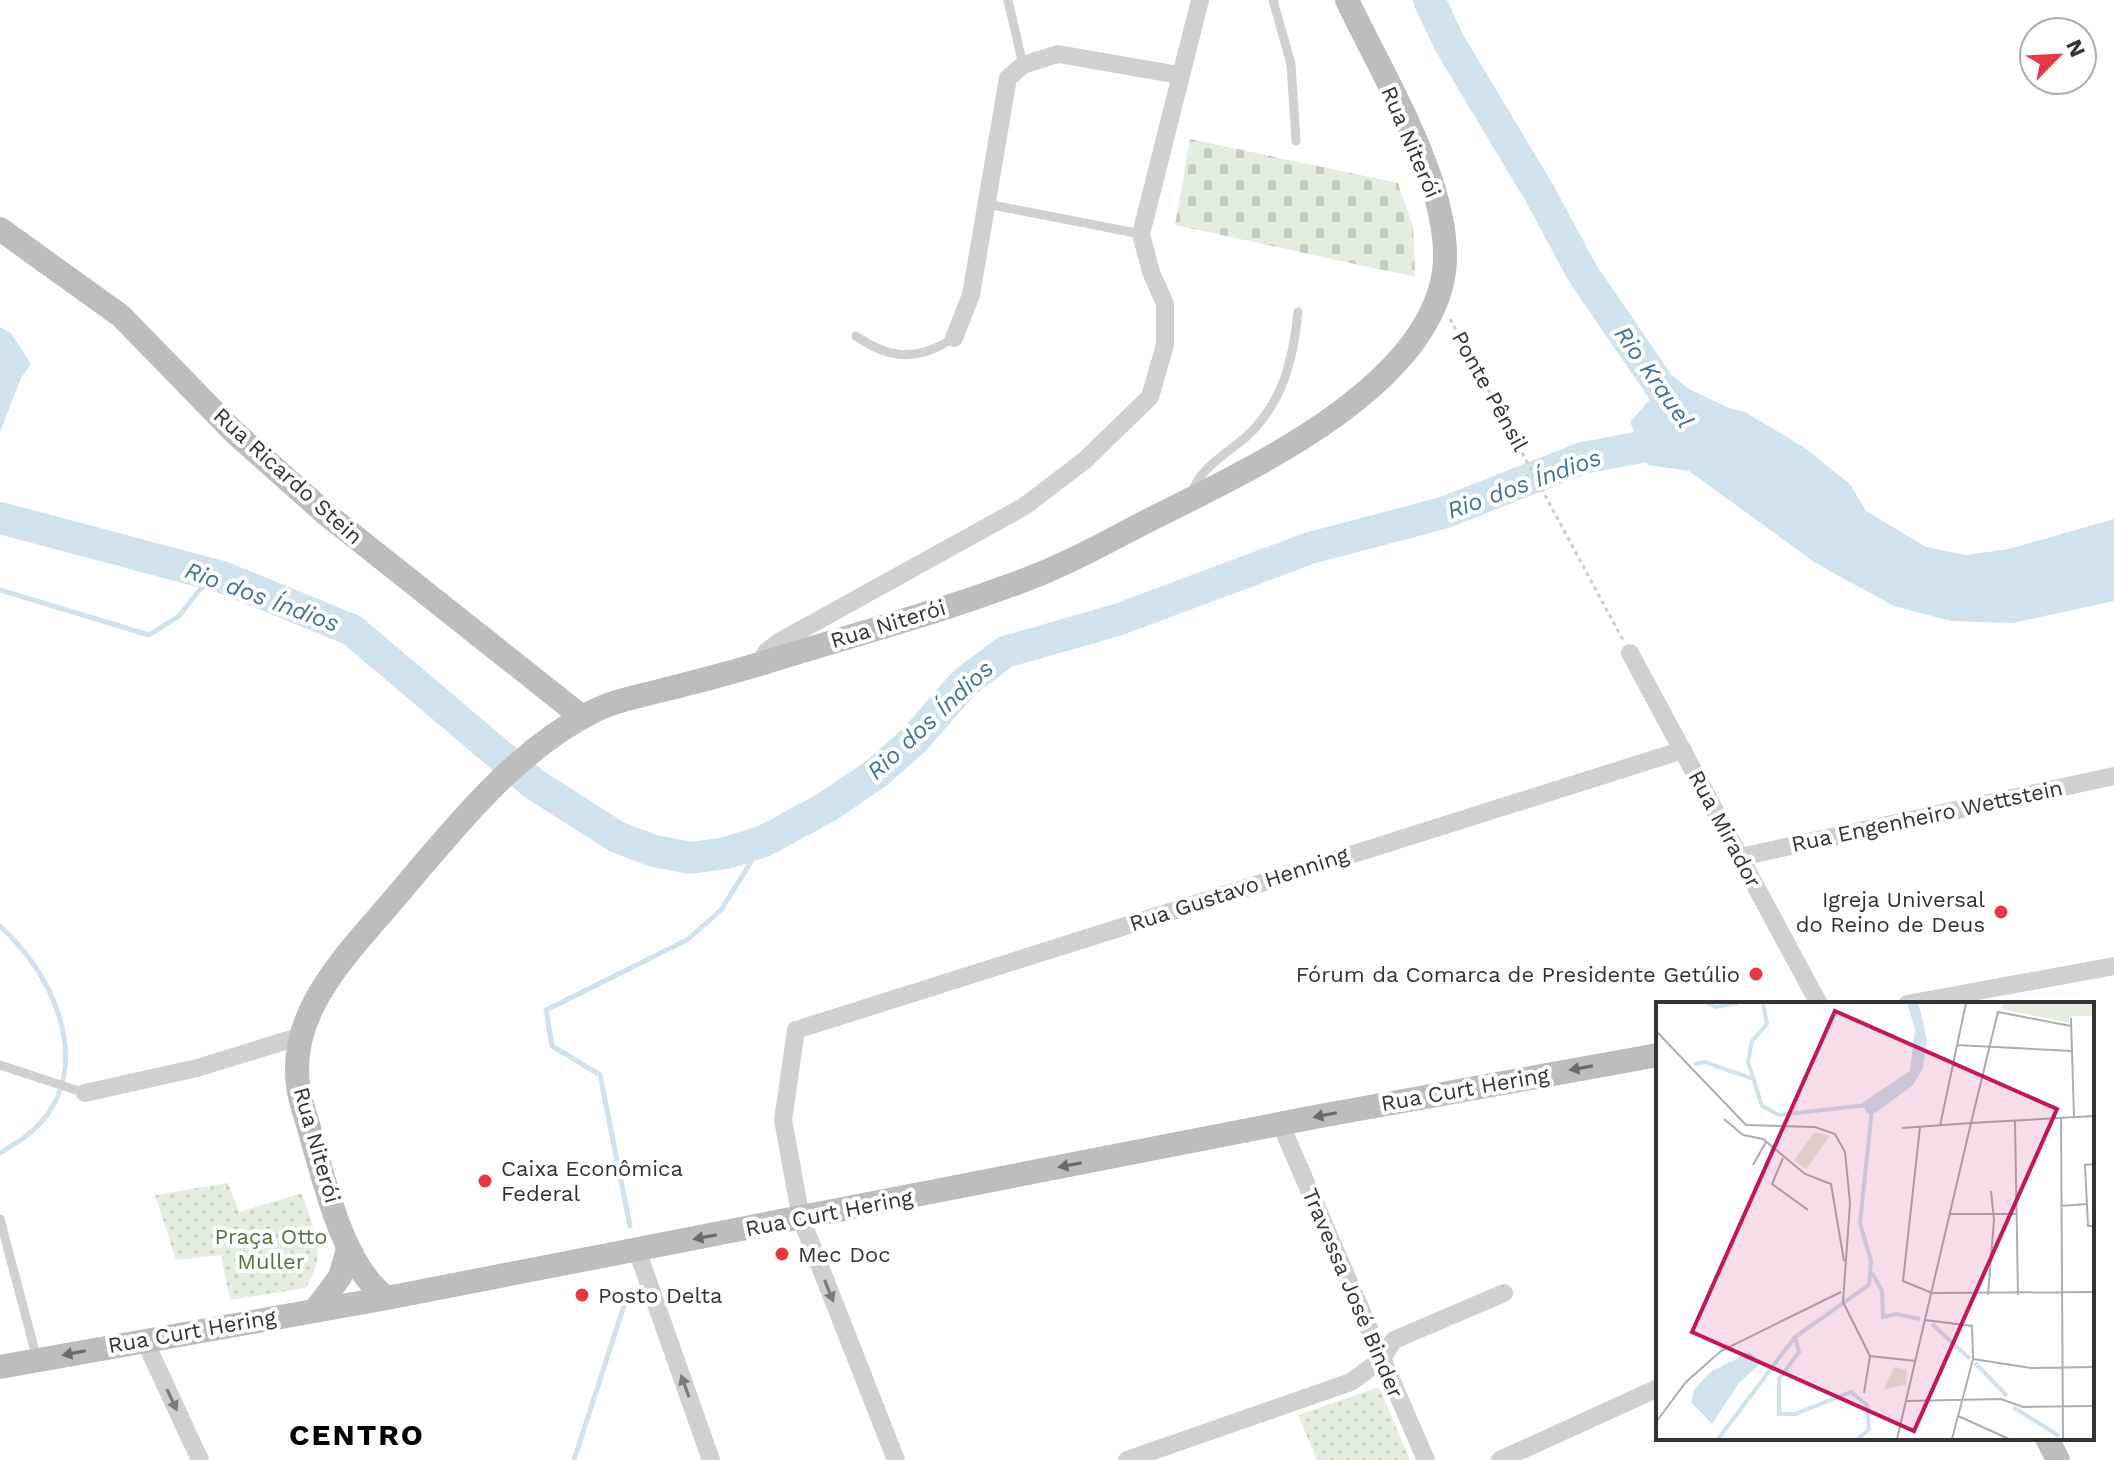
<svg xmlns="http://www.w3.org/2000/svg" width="2114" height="1460" font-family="'Work Sans',sans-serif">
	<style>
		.cemetery { fill: url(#cemetery-stones) }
		.park { fill: url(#park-dots) }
		.water { fill: #cfe2ee }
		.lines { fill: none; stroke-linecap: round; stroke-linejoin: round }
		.stream { stroke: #cfe2ee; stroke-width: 5 }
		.river { stroke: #cfe2ee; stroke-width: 32 }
		.path { stroke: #cdcdcd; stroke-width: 3; stroke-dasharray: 4 4; stroke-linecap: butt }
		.lane { stroke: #d0d0d0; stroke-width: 9 }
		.street { stroke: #d0d0d0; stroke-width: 18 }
		.secondary { stroke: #bdbdbd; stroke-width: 24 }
		.oneway { fill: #6a6a6a }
		.oneway2 { fill: #7a7a7a }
		.poi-dot { fill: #e63946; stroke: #fff; stroke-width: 3 }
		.labels { text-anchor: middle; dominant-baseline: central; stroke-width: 8; stroke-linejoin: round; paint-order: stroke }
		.street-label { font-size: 22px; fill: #333; stroke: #fff }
		.poi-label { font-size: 22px; fill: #333; stroke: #fff; text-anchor: start }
		.park-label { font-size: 22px; fill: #56703f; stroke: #fff }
		.water-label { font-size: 24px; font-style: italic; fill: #3f7597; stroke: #fff }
		.district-label { font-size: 30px; font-weight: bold; letter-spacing: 2px; fill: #000; stroke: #fff }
		.inset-river { fill: none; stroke: #cfe2ee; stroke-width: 4 }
		.inset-road { fill: none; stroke: #adadad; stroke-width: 2 }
		.view { fill: #c2185b; fill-opacity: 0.15; stroke: #c2185b; stroke-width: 4 }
		.inset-edge { fill: none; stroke: #333; stroke-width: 4 }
	</style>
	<defs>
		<pattern id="cemetery-stones" width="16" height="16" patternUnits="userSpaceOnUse" patternTransform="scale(2)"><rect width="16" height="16" fill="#e6ecdf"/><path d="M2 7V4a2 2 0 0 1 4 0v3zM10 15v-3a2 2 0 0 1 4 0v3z" fill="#c6cbc0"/></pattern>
		<pattern id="park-dots" width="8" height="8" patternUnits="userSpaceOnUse" patternTransform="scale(2)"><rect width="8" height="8" fill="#e6ecdf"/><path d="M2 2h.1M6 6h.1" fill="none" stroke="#c6cbc0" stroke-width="1.8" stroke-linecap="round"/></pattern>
	</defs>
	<rect width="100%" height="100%" fill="#fff"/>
	<path class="cemetery" d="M1190,139L1398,183L1413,227L1415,277L1175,225Z"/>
	<path class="park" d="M228,1183L239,1212L302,1193C313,1229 329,1255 305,1288L230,1300L221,1255L176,1260L155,1195Z
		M1379,1387L1410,1460H1317L1298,1415Z"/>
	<path class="water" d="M0,327L11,333L31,364L21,378L0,432Z
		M1672,375L1689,389L1729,408L1745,412L1802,446L1850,484L1866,511L1926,547L1966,555L2009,549L2114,519V601L2013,623L1951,621L1894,606L1817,564L1689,471L1648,465L1630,422Z"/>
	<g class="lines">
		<path class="stream" d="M0,590L149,635L179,616L201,588L222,577
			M0,926C50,971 93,1057 44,1119C32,1134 16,1143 0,1153
			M630,1226L600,1075L552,1046L546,1010L687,940L721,910L764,841
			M574,1460L627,1296"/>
		<path class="river" d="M1429,0L1450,44L1540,194L1583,274L1686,424
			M0,518L222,577L352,630L534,784L617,837L654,851L691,858L726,853L764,841L827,807L878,772L914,740L965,682L1005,652L1117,620L1310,548L1443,513L1583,458L1684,439"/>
		<path class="path" d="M1450,319L1623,640"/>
		<path class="lane" d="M1008,0L1023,65
			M1273,0L1291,64L1296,141
			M987,204L1141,234
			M856,336C890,360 918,361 954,338
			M1191,495C1199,468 1226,454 1246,437C1283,403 1293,360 1298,312
			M0,1065L85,1093
			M0,1219L37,1359"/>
		<path class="street" d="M954,338L971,295L1008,78L1023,65L1058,54L1179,75
			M1630,653L1819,1004
			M760,664L766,652L779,642L1025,506L1085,460L1150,397L1165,345V304L1151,272L1141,234L1200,0
			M1740,857L2114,776
			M1907,1004L2114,966
			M85,1093L197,1068L301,1036
			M1281,1125L1426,1460
			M637,1250L711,1460
			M144,1339L200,1460
			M896,1460L801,1218L783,1120L796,1030L1683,750
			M1127,1460L1351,1382L1382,1359L1394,1340L1504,1293
			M1500,1460L1658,1388"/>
		<path class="secondary" d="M0,229L121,316L235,433L325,513L582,717
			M387,1298C339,1265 321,1164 303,1108C278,1029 334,968 382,913C444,842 506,756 592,712C613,701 636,697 659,691C695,682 731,673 766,662C856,634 948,610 1035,576C1076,560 1114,538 1153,518C1247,471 1427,389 1444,272C1455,191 1381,73 1347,0
			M316,1309L340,1277L348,1249
			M0,1367L387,1298L1320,1116L1658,1055
			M2047,1438L2058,1460"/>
	</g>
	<defs><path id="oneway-solid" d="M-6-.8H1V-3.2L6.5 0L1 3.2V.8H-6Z" transform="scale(2)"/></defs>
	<g class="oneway">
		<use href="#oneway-solid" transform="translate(1581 1068) rotate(170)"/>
		<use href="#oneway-solid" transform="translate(1325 1115) rotate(169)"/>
		<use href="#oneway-solid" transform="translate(1070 1165) rotate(169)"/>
		<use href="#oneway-solid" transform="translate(705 1237) rotate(169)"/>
		<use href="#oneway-solid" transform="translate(74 1353) rotate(169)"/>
	</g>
	<g class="oneway2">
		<use href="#oneway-solid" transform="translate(829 1291) rotate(68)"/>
		<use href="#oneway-solid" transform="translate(685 1386) rotate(-110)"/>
		<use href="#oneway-solid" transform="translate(172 1400) rotate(65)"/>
	</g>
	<g class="poi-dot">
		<circle cx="2001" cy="912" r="8"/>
		<circle cx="1756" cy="974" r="8"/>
		<circle cx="485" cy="1181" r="8"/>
		<circle cx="782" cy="1254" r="8"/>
		<circle cx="582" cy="1295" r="8"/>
	</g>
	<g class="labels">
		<g class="street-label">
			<text transform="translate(1411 142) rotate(67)">Rua Niterói</text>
			<text transform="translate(1490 391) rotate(61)">Ponte Pênsil</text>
			<text transform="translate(288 476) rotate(42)">Rua Ricardo Stein</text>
			<text transform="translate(888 624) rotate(-17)">Rua Niterói</text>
			<text transform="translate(1927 816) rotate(-12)">Rua Engenheiro Wettstein</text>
			<text transform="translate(1725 829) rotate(62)">Rua Mirador</text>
			<text transform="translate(1239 889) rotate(-18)">Rua Gustavo Henning</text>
			<text transform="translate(1465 1089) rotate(-10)">Rua Curt Hering</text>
			<text transform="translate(317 1145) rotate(74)">Rua Niterói</text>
			<text transform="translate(829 1213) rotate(-11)">Rua Curt Hering</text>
			<text transform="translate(1353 1293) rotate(67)">Travessa José Binder</text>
			<text transform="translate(192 1331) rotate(-10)">Rua Curt Hering</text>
		</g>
		<g class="poi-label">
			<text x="1985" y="899" text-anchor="end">Igreja Universal<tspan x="1985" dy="25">do Reino de Deus</tspan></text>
			<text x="1740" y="974" text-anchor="end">Fórum da Comarca de Presidente Getúlio</text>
			<text x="501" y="1168">Caixa Econômica<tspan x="501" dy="25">Federal</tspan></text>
			<text x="798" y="1254">Mec Doc</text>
			<text x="598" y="1295">Posto Delta</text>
		</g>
		<g class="park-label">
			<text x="271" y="1236">Praça Otto<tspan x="271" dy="25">Muller</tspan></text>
		</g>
		<g class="water-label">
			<text transform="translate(1654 377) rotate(55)">Rio Krauel</text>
			<text transform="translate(1524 484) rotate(-20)">Rio dos Índios</text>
			<text transform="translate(262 597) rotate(20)">Rio dos Índios</text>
			<text transform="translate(930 720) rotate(-43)">Rio dos Índios</text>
		</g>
		<g class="district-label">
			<text x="357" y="1434">CENTRO</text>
		</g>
	</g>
	<g transform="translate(1656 1002)">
		<rect width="438" height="438" fill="#fff"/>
		<path d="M159,130L174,134L150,167L138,158Z" fill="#e6ecdf"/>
		<path d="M348,1H438L436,14H413V21L346,7ZM238,365L251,368L250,383L228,387Z" fill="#e6ecdf"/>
		<path d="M251,1H262L264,7L271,38L267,66L257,83L219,111H211L206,101L254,69L259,27ZM94,350L104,362L83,381L56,422L35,400L38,388L54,370Z" fill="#cfe2ee"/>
		<path class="inset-river" d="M51,1L60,5L82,1M107,1L111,22L96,39L92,60L106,104L123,113L211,103M38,62L49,60L97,77M216,271L226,289L227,315L240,312L264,317M276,322L314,357M139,335L143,350L123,377V412H139L195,390L211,403L213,427L202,437M319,361L351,394M357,405L403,434M62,437L139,335L213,283L215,259L204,221L216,107"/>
		<path class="inset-road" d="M415,16L418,115M0,29L90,123L159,125L179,132L189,150L194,201L187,300L214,354L260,359M301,43L416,49M405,116L407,437M68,117L87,133M359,118L362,293M284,124L310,1M264,125L247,279L276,291L438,290M246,126L315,121L342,10L415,24M87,133L107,137L149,172L175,182L188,259M127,156L116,182L152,208M438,162L429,163L432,224H438M97,163L110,140M404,204L431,202M294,212H360M332,293L338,218L335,189M269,318L316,324L317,357L296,437M317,357L375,366L438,365M208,391L214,354M250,399L345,397L367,405L438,404M302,414L353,437M0,420L30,380L65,349L185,290M241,437L315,121L438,114"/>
		<path class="view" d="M179,9L401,107L258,429L36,330Z"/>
		<rect width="438" height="438" class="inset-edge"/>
	</g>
	<g transform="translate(2058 56) rotate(66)"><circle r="38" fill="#ffffff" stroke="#adadad" stroke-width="2"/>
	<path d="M0-6L14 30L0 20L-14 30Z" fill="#e63946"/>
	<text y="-12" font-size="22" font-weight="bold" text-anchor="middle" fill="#333333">N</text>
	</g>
</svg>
